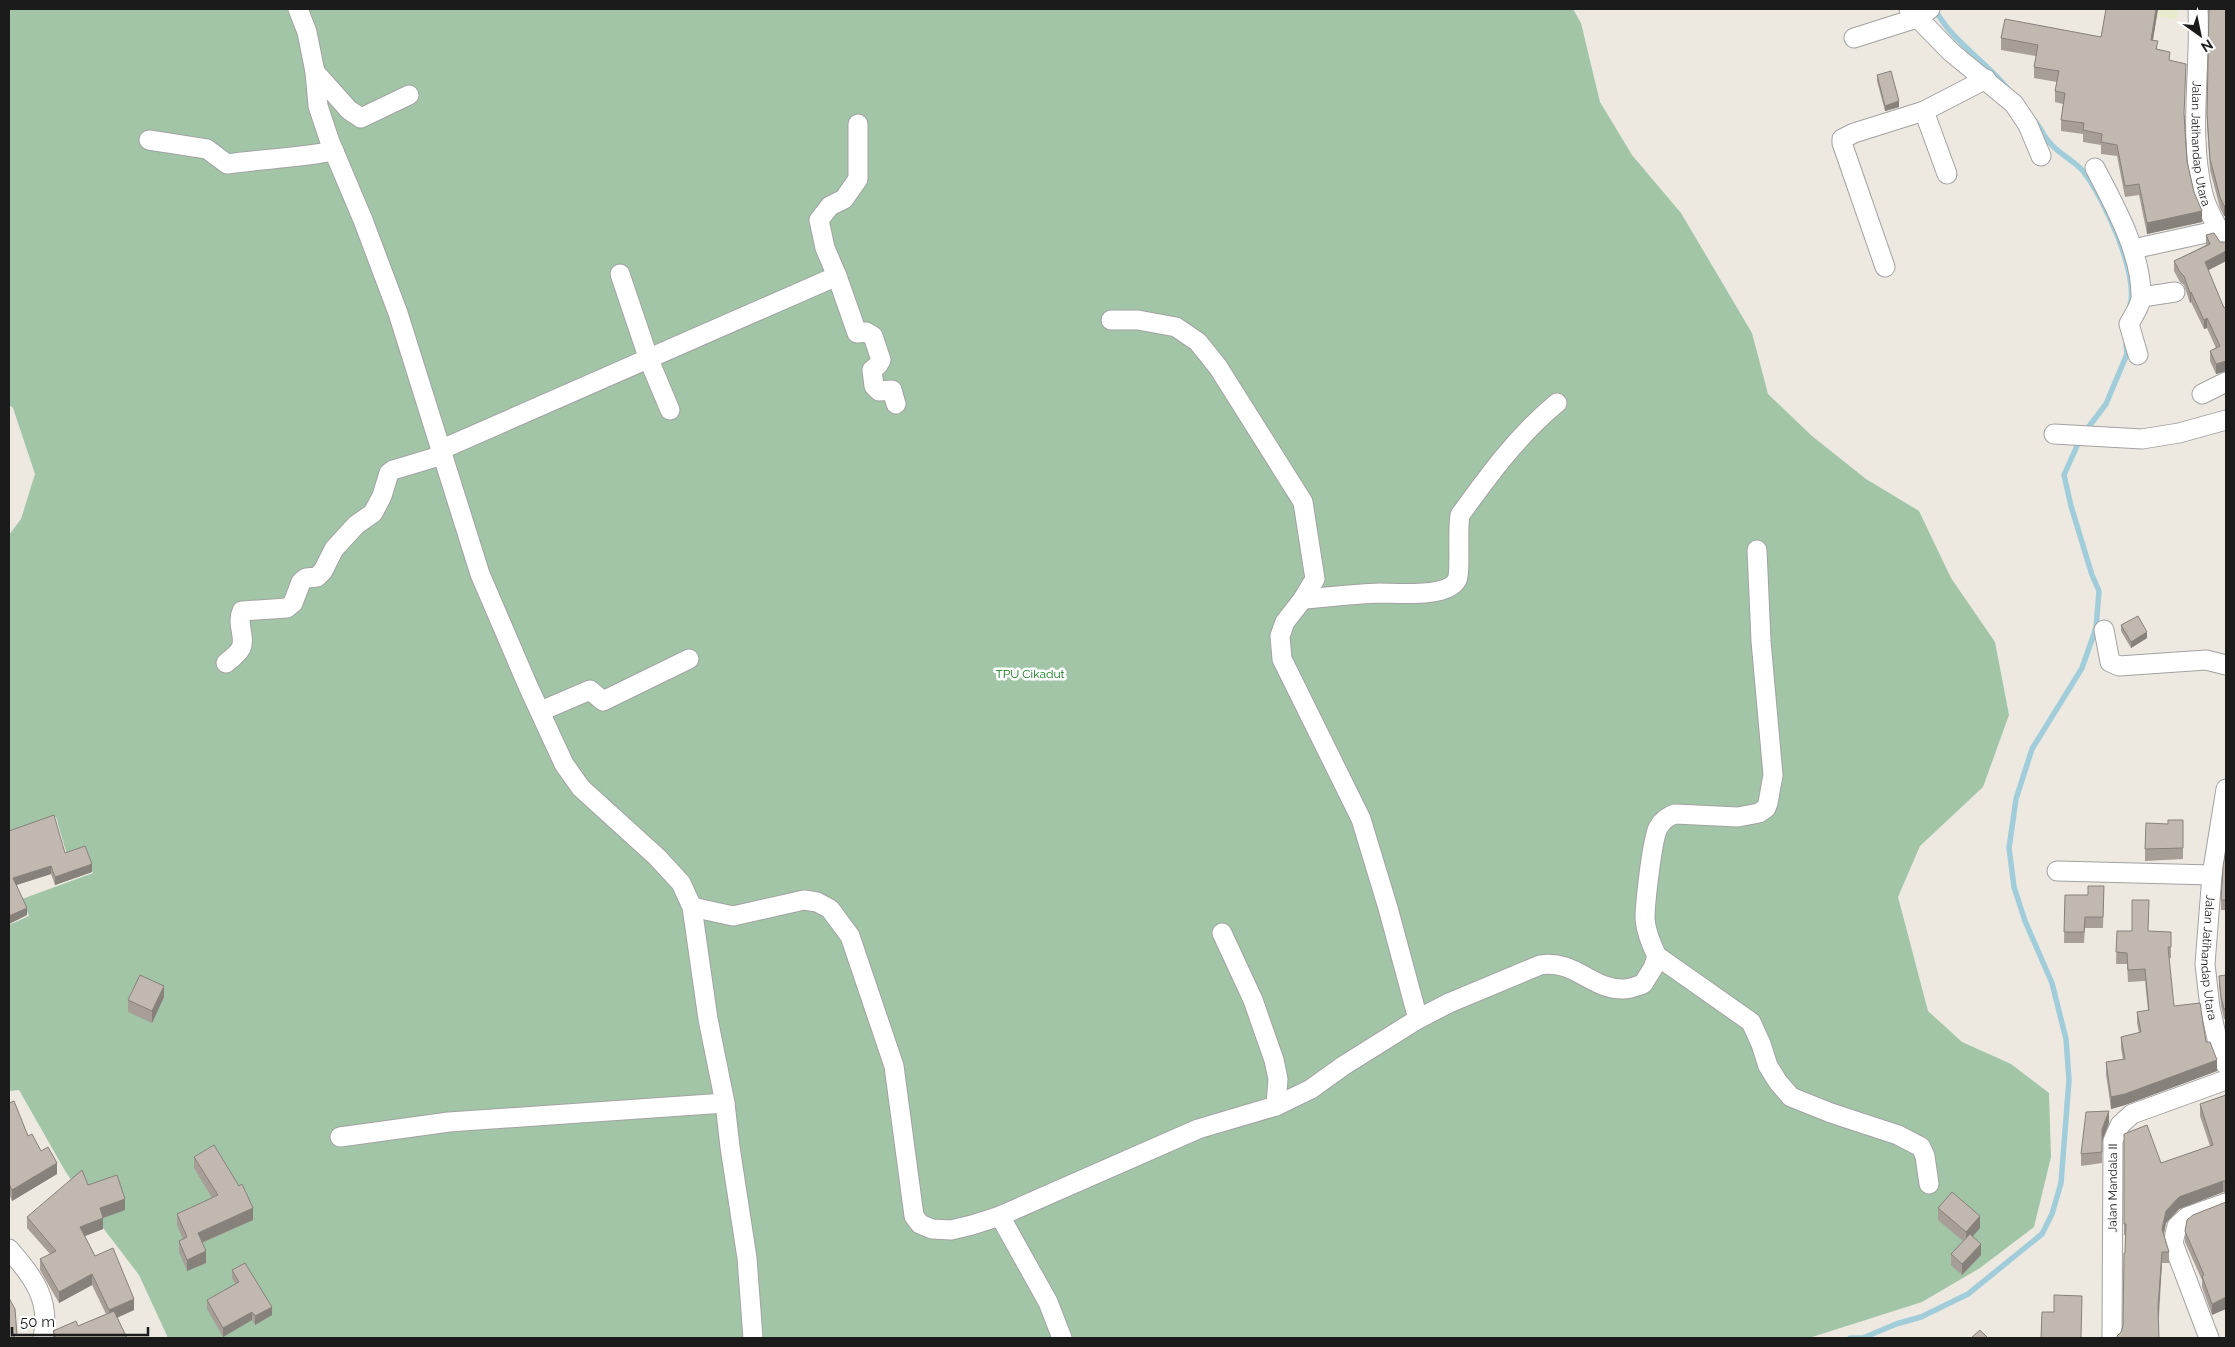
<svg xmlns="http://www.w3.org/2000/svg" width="2235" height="1347" font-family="Raleway,sans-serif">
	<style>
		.farmland { fill: #e9eccc }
		.cemetery { fill: #a2c5a8 }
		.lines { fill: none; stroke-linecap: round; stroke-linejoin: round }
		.stream { stroke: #a1cddb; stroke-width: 5.5 }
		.minor-casing { stroke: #a2a2a2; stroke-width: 21 }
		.minor { stroke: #fff; stroke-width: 19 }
		.wall { fill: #a69e97 }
		.shaded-wall { fill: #87817b }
		.building { fill: #c1b8b0; stroke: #87817b }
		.labels { text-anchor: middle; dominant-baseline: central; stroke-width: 5; stroke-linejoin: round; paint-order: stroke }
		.street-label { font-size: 12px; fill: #1b1b1b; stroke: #fff }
		.park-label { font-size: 12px; fill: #0c7616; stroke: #fff }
	</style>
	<rect width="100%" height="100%" fill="#ede9e1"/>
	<path class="farmland" d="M2097,9H2178L2177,19Z"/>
	<path class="cemetery" d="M9,9H1573L1581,23L1600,102L1632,155L1681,213L1752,333L1768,394L1812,436L1866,479L1919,511L1951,578L1995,642L2009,715L1983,787L1920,846L1898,897L1928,1011L1962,1042L2011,1064L2049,1093L2051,1157L2034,1227L1980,1268L1922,1302L1809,1338H168L139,1275L97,1220L64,1169L19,1090L9,1091V925L29,916L22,899L93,873L84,849L67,855L56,817L9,834V535L21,519L35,474L13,408L9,405Z"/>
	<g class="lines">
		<path class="stream" d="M1935,9C1951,41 1986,61 2008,89
			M2035,121C2041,128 2044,137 2050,143C2059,154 2073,160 2083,171C2103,196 2139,274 2130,306
			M1850,1338H1863L1896,1324L1921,1317L1968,1294L2042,1234L2052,1214L2061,1183L2069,1080L2066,1039L2052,983L2025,921L2014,887L2009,848L2016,799L2032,749L2082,668L2096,628L2099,591L2092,575L2071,506L2064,475L2081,437L2106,404L2127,354L2126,344"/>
		<g class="minor-casing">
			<g id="minor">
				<path d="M298,9L307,32L315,72L318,106L330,142L363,220L398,313L480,574L528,686L564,764L581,788L657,857L681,883L692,907L708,1019L725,1103L730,1147L747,1258L753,1338"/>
				<path d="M1909,9L1951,52L2014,104L2028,125L2041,156"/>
				<path id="s1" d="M2198,9C2201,69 2188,134 2203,194C2207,211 2217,226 2226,242"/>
				<path d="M1854,38L1917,18L1930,9"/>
				<path d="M315,72L349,110L361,118L409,95"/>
				<path d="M1924,111L1947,174"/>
				<path d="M149,140L207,149L227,164C262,159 298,158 334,151"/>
				<path d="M2095,168C2114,205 2141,252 2141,295C2142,304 2133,316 2129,324L2138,355"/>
				<path d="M2133,249L2220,230"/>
				<path d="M1885,267L1842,143V139L1854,133L1924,111L1986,79"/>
				<path d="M620,274L649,360L670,410"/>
				<path d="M837,276L825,248L819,220L830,206L844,199L858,179V124"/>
				<path d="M2142,297L2175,292"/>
				<path d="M1111,320H1138L1176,327L1198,342L1218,367L1303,502L1315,579L1303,599L1285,622L1280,636L1282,659L1361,819L1388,908L1418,1019"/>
				<path d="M2202,394L2226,382"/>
				<path d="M2054,434L2142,439L2179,433L2226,420"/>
				<path d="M440,450L837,276L857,333L866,332L873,336L881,360L878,365L872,370L874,386L879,391L892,390L896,404"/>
				<path d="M1303,599C1329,597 1354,594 1380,593C1398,593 1447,598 1457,580C1461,571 1457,530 1460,515C1489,475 1518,435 1557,403"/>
				<path d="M2104,630L2110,662L2119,666L2206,660L2226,665"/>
				<path d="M226,663C231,659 238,654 241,648C246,637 236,623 242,611L287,608L293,603L301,582L306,578L317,577L323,571L334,549L356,525L373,513L382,496L389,473L393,470L443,455"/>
				<path d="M541,711L590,690L603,701L689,659"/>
				<path id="s2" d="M2226,789L2212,875L2205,964L2210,1008L2218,1043L2226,1065"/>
				<path d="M2057,871L2212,875"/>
				<path d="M692,907L733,916L804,900L817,902L830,909L850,936L894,1066L914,1216L920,1224L932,1229L951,1230L972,1225L1000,1216L1198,1129L1276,1106L1311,1089L1343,1066L1418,1019L1449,1003L1540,965C1575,959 1591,990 1624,989C1630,989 1637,986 1643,984L1653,968L1657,956C1651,944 1646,932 1645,919C1645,904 1652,840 1658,828C1662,821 1668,816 1675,814L1738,817L1759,813L1766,808L1768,803L1773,775L1761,641L1757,550"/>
				<path d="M1222,933L1253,1000L1274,1060L1278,1079L1276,1106"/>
				<path d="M1657,956L1751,1022L1761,1044L1768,1066L1778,1082L1791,1097L1831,1113L1898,1135L1921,1147L1925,1156L1929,1184"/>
				<path d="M340,1137L449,1122L725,1103"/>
				<path d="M1000,1216L1048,1302L1062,1338"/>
				<path d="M9,1249C33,1277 51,1299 43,1338"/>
				<path id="s3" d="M2112,1338L2113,1141L2120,1125L2132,1114L2226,1080"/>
				<path d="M2209,1338L2173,1243L2177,1226L2187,1217L2226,1203"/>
			</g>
		</g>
		<use href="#minor" class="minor"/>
	</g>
	<path class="wall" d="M2106,9H2163V10L2158,9L2153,40L2158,50L2170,61L2185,117L2187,161L2194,192L2202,222L2147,234L2139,195L2125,197L2117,156L2101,154V145L2083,142V134L2061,131V120L2063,104L2055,102V91L2057,82L2034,78V67L2036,56L2001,50V38L2101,37Z
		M2209,9H2226L2224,216L2220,208L2210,170L2207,125Z
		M1877,75L1899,107L1885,111L1877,81Z
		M2206,235L2220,242H2226V261L2208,270L2224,308L2226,307V371L2216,374L2210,361V351L2216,348L2207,328L2204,329L2191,302L2190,303L2184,285L2180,282L2174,271V261L2206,245Z
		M2121,625L2147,638L2131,648L2121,631Z
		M2183,820V859L2145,861V849Z
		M9,831L65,853L92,872L55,885L51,874L17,885L27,915L9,924Z
		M2226,848V910H2221V900Z
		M2104,886L2103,928H2085L2084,943H2064L2065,895H2088Z
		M2117,931L2171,932V958H2169L2174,1006L2206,1042L2217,1071L2125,1105L2111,1109L2106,1074V1062L2123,1060L2121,1048V1037L2139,1033L2137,1023V1012L2148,1010L2145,981L2128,982L2127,964H2116Z
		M2226,975V1019H2224L2221,1006L2219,985V976Z
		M164,997L152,1023L128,1012V1000Z
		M2226,1095V1193L2223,1192L2179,1209L2166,1223L2164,1234L2169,1252V1263H2162L2159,1317L2121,1332L2123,1326L2126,1235H2124V1134L2161,1163L2210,1146L2200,1116V1104Z
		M9,1103L28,1136L41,1151L57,1174L12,1201L9,1194Z
		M2109,1123L2102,1141V1163L2081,1166V1154Z
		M194,1157L253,1220L202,1243L206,1263L187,1271L179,1252V1241L183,1239L177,1225V1214L212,1198L194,1168Z
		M88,1185L125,1210L103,1218V1229L85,1236L95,1256L134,1310L117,1318L127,1338H53V1331L78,1326L106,1314L92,1285L59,1303L40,1270V1259L50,1254L27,1228V1217Z
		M2226,1202L2212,1315L2202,1287V1280L2185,1242V1231Z
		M1938,1208L1980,1228L1973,1236L1981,1255L1962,1275L1951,1265V1254L1963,1241L1938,1220Z
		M232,1270L272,1315L255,1325L252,1320L223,1337L207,1309V1300L235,1284L232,1278Z"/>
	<path class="shaded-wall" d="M2156,9H2158L2151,51V40Z
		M1899,101V107L1885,111V106Z
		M2226,205V216H2224V206Z
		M2202,211V222L2147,234V223Z
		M2226,251V261L2205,272V262Z
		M2191,292V302L2190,303V293Z
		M2207,318V328L2204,329V320Z
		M2226,361V371L2216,374V364Z
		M2147,632V638L2131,648V642Z
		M92,864V872L55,885V877Z
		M51,866V874L13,886V878Z
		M27,908V915L9,924V916Z
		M164,986V997L152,1023V1011Z
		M2217,1060V1071L2125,1105L2111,1109V1097Z
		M2109,1111V1123L2102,1141V1163V1129Z
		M57,1163V1174L12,1201V1190Z
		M2223,1181V1192L2179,1209L2166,1223L2162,1240V1229L2166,1211L2179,1197Z
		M125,1199V1210L100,1219V1208Z
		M253,1208V1220L198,1244V1233Z
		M1980,1216V1228L1966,1244V1232Z
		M103,1218V1229L80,1238V1227Z
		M1981,1244V1255L1962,1275V1264Z
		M206,1251V1263L187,1271V1260Z
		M2162,1252V1263L2158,1318V1307Z
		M92,1274V1285L59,1303V1292Z
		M2226,1297V1309L2212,1315V1304Z
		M134,1299V1310L109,1321V1310Z
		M272,1307V1315L255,1325V1316Z
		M252,1312V1320L223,1337V1328Z"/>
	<path class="building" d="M2106,9H2156L2151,40L2158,41L2156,49L2170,52L2169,60L2186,64L2184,114L2187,161L2194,192L2202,211L2147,223L2139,184L2125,186L2117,145L2101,142L2102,134L2083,130L2084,123L2061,120L2065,93L2055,91L2059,71L2034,67L2038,45L2001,38L2005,19L2101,37Z
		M2209,9H2226V205L2224,206L2220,197L2210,159L2207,114Z
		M1891,71L1899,101L1885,106L1877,75Z
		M2214,233L2220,242H2226V251L2205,262L2224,308L2226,307V361L2216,364L2210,351L2220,346L2207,318L2204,320L2191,292L2190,293L2184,276L2180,272L2174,261L2210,244L2206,235Z
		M2138,616L2147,632L2131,642L2121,625Z
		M54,815L65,853L85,846L92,864L55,877L51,866L13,878L27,908L9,916V831Z
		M2168,820H2183V848L2145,849L2146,823L2168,824Z
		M2226,848V900H2221L2223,867Z
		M2088,886H2104L2103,917H2085L2084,932H2064L2065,895H2088Z
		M2132,900H2149L2148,931L2171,932V947H2168L2174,1006L2200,1003L2206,1042H2210L2217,1060L2125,1094L2111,1097L2106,1062L2125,1059L2121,1037L2141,1032L2137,1012L2149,1010L2145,969L2128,970L2127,953L2116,952L2117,931H2132Z
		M140,975L164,986L152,1011L128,1000Z
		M2226,975V1009H2224L2221,997L2219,976Z
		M2226,1095V1181H2223L2179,1197L2166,1211L2162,1229L2169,1252H2162L2158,1307L2159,1338H2117V1336L2121,1332L2123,1326L2124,1253H2125L2126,1224H2124V1134L2147,1125L2161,1163L2213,1145L2200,1104Z
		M14,1101L28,1136L32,1134L41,1151L48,1147L57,1163L12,1190L9,1184V1103Z
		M2109,1111L2102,1129V1152L2081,1154L2086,1112Z
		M214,1145L239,1186L242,1184L253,1208L198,1233L206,1251L187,1260L179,1241L187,1237L177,1214L218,1195L194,1157Z
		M82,1170L88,1185L117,1175L125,1199L100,1208L103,1218L80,1227L95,1256L113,1248L134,1299L109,1310L92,1274L59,1292L40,1259L56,1251L27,1217Z
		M1952,1192L1980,1216L1966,1232L1938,1208Z
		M2226,1202V1297L2212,1304L2202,1276L2204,1275L2185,1231L2187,1220L2193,1215Z
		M1970,1234L1981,1244L1962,1264L1951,1254Z
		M245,1263L272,1307L255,1316L252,1312L223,1328L207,1300L239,1282L232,1270Z
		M2054,1295L2082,1296L2081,1338H2041L2042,1312H2054Z
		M9,1298L15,1309L17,1335L14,1336V1338H9Z
		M114,1311L127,1338H56L53,1331L76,1321L78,1326Z
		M1980,1330L1988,1338H1971Z"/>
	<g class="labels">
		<g class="street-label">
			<text stroke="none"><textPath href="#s1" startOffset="135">Jalan Jatihandap Utara</textPath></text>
			<text stroke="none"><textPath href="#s2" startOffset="170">Jalan Jatihandap Utara</textPath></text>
			<text stroke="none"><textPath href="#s3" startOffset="150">Jalan Mandala II</textPath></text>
		</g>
		<g class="park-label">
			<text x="1030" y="674">TPU Cikadut</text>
		</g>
	</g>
	<rect width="2235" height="1347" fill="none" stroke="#1b1b1b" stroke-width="20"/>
	<g transform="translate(2200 35) rotate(147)" stroke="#ffffff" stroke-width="4" paint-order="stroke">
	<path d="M0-4L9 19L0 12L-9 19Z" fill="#1b1b1b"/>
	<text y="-8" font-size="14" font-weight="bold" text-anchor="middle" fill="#1b1b1b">N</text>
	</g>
	<path d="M12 1327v8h136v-8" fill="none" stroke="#1b1b1b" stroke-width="2.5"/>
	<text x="20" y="1327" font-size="15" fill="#1b1b1b" stroke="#ffffff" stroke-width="4" paint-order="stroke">50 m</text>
</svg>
